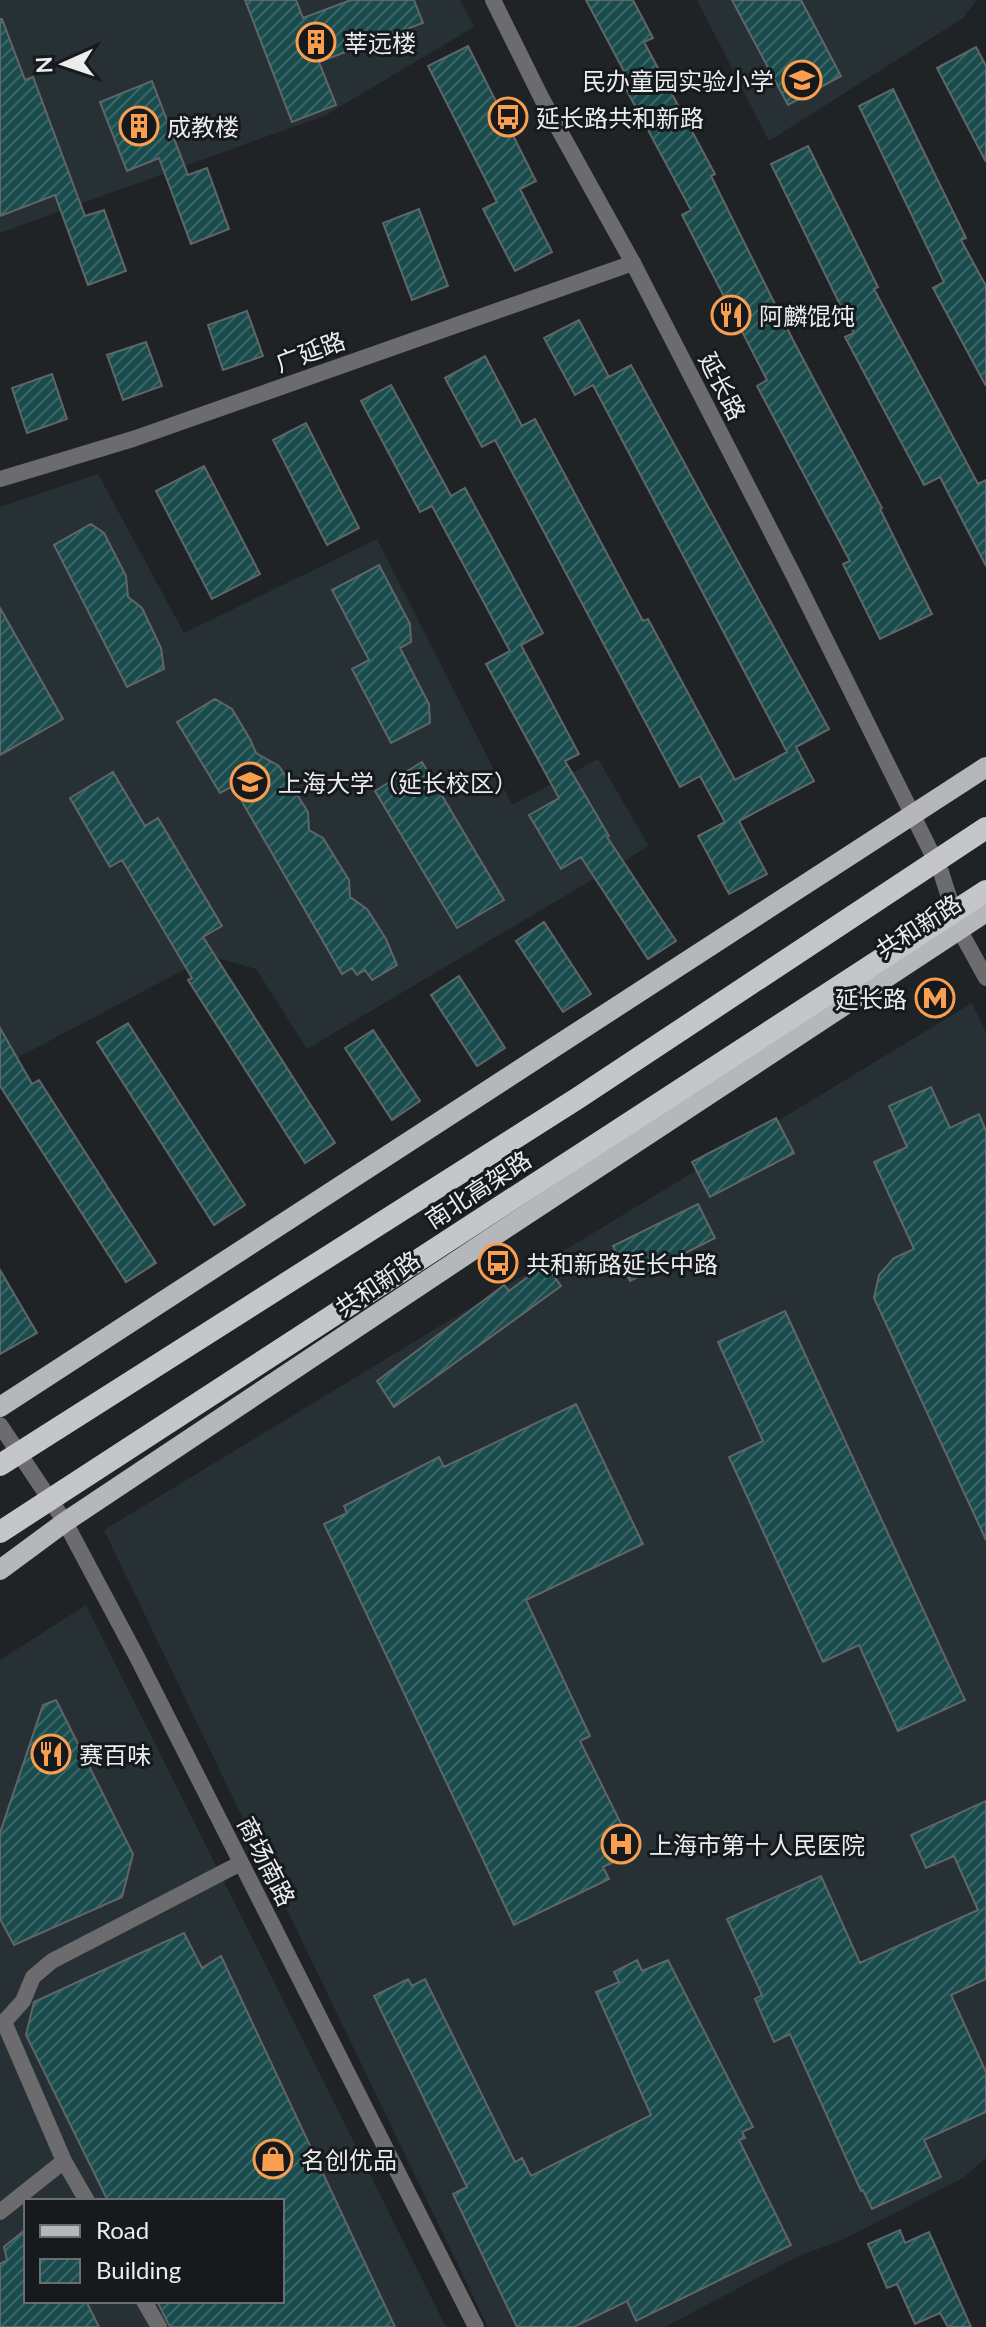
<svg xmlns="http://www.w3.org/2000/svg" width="986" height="2327" font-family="Lato,'Noto Sans SC',sans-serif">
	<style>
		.built { fill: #263035; fill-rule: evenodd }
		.building { fill: url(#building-hatch); stroke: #606666; stroke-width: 2 }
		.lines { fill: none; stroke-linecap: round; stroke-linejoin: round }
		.minor { stroke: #6c6c6e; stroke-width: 16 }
		.tertiary { stroke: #6c6c6e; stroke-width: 16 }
		.primary { stroke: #b5b7bb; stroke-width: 20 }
		.trunk-bridge { stroke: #c4c6ca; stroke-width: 22 }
		.labels { text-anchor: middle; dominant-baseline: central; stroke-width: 6; stroke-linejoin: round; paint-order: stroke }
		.poi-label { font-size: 24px; fill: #eaecee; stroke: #161a1c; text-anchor: start }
		.street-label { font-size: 24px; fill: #eaecee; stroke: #161a1c }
	</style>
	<defs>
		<pattern id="building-hatch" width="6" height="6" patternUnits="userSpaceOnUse" patternTransform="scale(2)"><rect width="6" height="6" fill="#1b4c4d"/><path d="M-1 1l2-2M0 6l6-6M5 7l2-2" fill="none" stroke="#3c6667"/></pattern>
	</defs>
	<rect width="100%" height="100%" fill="#1f2325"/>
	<path class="built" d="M0,0H460L474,27L326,115L0,233Z
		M697,0H977L963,18L769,141Z
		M98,474L184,633L377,539L512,805L598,759L649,846L307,1049L256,969L210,956L0,1067V507Z
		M972,1003L986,1033V2158L963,2178L844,2239L799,2256L665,2327H488L104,1530Z
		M86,1605L446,2327H0V1660ZM26,2201H282V2301H26Z"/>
	<path class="building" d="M245,0H296L303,18L351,0H414L423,23L319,62L336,105L292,122Z
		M586,0H633L653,38L644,42L715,174L711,176L793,340L882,508L880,509L932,614L880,639L843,564L850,561L757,386L767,380L682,215L691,210L620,78L626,75Z
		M732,0H801L841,76L788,105Z
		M0,19H2L25,80L33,77L85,216L104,210L126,271L88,285L55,195L0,216Z
		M468,46L536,181L520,189L552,252L515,271L483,209L497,202L428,66Z
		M976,47L986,66V162L937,68Z
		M152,81L188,175L207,168L229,229L191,244L159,158L127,171L100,102Z
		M893,89L966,238L961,240L986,286V386L933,288L944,282L859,106Z
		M808,146L878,287L874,289L978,484L986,480V566L940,477L924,485L845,337L854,333L771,164Z
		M419,209L448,286L412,300L383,223Z
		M247,311L263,356L223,370L208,325Z
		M579,320L609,377L605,379L631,365L829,729L796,747L814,781L739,821L767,874L729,894L698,836L725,822L700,776L680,787L495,440L482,447L445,378L485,356L522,426L535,419L643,621L648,619L735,780L787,752L593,385L575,395L544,338Z
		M146,342L162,386L123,400L107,355Z
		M52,374L67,419L27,433L12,388Z
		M391,385L451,496L465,488L543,633L521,645L579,754L565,761L609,836L607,837L676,941L648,959L581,857L561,869L529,815L559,798L486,664L510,651L432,506L420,512L361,401Z
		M306,423L359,528L327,545L273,440Z
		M204,466L260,574L212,599L156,491Z
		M91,524L104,533L126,576L128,597L142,608L161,648L164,669L127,687L54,545Z
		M379,565L410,624L411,642L400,648L429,704L430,723L391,743L352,669L369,660L332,590Z
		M0,608L63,719L0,755Z
		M215,699L232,709L251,741L256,753L279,766L308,812L309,830L323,838L349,880L350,897L367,909L386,939L397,965L372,980L365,970L357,975L352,968L342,974L233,786L220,793L177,722Z
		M422,762L504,900L457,928L375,791Z
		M113,772L145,826L158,818L222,926L203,937L335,1143L305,1163L188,980L192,978L122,860L110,867L70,798Z
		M544,922L591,994L563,1012L516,941Z
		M459,976L505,1048L477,1066L431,995Z
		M128,1023L245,1205L214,1225L97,1042Z
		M0,1028L32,1084L39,1080L156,1263L126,1282L0,1086Z
		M373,1030L420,1101L392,1120L345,1048Z
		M931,1087L950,1128L979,1114L986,1131V1540L874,1298L879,1275L894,1258L914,1249L874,1162L907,1147L889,1106Z
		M776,1118L794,1153L710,1197L692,1162Z
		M698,1204L715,1238L630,1281L613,1246Z
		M545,1264L561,1286L394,1407L377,1381L504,1285L509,1291Z
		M0,1270L37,1333L0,1354Z
		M785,1311L965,1700L898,1731L859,1645L823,1662L729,1457L763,1441L718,1342Z
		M576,1404L643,1544L526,1600L590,1736L580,1741L635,1852L603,1867L609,1879L514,1925L324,1524L347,1513L344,1506L439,1457L444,1467Z
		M56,1700L133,1854L122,1897L14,1945L0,1919V1833L43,1705Z
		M986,1801V1979L951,1995L986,2072V2112L924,2140L941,2177L872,2209L863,2190L861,2191L790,2034L774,2042L755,1999L762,1995L727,1919L821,1876L860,1963L978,1910L954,1856L926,1868L911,1835Z
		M184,1933L202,1968L221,1956L395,2327H170L157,2301H282V2201H108L26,2035L34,2002Z
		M637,1960L642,1971L668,1960L753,2127L742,2132L745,2138L739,2140L791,2245L636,2321L627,2301L574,2327H517L453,2194L467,2187L374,1996L408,1979L412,1986L425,1979L515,2162L522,2158L531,2176L651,2115L596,1992L619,1982L614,1972Z
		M26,2229V2301H86L99,2327H0V2264L7,2260L4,2247Z
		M900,2230L905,2243L929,2232L971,2327H948L940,2313L915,2324L897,2284L887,2288L868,2244Z"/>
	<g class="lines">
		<path class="minor" d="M0,479L133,439L633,263
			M0,1425L65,1522L137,1657L476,2327
			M87,2201L64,2161L4,2022L23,2001L33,1977L52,1961L241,1863
			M0,2212L64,2161
			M144,2301L159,2327"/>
		<path class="tertiary" d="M493,0L542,99L633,263L793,574L941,872L959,929L986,978"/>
		<path class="primary" d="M0,1407L986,767
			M0,1570L65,1522L491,1238L986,912"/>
		<path class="trunk-bridge" d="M0,1465L578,1098L986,828
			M0,1532L986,891"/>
	</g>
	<defs>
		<g id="building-ring" transform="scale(2)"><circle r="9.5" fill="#161a1c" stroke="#fa9f4f" stroke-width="1.5"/><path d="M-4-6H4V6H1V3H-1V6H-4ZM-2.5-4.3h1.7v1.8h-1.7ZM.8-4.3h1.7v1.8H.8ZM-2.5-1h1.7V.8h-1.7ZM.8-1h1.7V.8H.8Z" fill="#fa9f4f"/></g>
		<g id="school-ring" transform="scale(2)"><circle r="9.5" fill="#161a1c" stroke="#fa9f4f" stroke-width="1.5"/><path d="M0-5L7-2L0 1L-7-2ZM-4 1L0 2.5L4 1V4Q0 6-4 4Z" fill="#fa9f4f"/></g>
		<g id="bus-ring" transform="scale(2)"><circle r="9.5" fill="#161a1c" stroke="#fa9f4f" stroke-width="1.5"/><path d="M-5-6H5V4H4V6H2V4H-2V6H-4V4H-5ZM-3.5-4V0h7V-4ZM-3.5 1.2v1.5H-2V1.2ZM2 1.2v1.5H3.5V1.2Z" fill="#fa9f4f"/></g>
		<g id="restaurant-ring" transform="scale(2)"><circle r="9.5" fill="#161a1c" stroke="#fa9f4f" stroke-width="1.5"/><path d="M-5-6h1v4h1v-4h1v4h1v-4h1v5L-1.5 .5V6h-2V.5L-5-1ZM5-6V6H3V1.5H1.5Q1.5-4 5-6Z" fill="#fa9f4f"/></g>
		<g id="university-ring" transform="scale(2)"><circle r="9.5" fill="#161a1c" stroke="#fa9f4f" stroke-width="1.5"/><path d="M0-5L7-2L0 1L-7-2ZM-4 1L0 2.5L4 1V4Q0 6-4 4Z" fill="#fa9f4f"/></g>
		<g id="metro-ring" transform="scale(2)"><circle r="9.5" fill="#161a1c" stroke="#fa9f4f" stroke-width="1.5"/><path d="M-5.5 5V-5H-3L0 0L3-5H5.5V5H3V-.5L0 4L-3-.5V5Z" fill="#fa9f4f"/></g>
		<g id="hospital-ring" transform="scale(2)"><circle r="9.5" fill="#161a1c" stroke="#fa9f4f" stroke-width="1.5"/><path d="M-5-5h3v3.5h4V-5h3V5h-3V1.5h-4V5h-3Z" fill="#fa9f4f"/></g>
		<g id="shop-ring" transform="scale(2)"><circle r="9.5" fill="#161a1c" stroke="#fa9f4f" stroke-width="1.5"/><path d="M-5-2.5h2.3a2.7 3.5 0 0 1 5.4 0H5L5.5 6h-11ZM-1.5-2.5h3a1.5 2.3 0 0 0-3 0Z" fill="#fa9f4f"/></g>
	</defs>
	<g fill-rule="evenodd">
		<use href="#building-ring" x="316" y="42"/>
		<use href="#school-ring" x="802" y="80"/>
		<use href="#bus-ring" x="508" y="117"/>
		<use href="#building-ring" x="139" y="126"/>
		<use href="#restaurant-ring" x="731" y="315"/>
		<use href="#university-ring" x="250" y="782"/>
		<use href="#metro-ring" x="935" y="998"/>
		<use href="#bus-ring" x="498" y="1263"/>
		<use href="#restaurant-ring" x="51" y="1754"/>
		<use href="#hospital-ring" x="621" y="1844"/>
		<use href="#shop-ring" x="273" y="2159"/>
	</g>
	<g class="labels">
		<g class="poi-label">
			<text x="344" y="42">莘远楼</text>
			<text x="774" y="80" text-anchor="end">民办童园实验小学</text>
			<text x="536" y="117">延长路共和新路</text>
			<text x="167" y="126">成教楼</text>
			<text x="759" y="315">阿麟馄饨</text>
			<text x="278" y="782">上海大学（延长校区）</text>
			<text x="907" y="998" text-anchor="end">延长路</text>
			<text x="526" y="1263">共和新路延长中路</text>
			<text x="79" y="1754">赛百味</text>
			<text x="649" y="1844">上海市第十人民医院</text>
			<text x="301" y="2159">名创优品</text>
		</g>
		<g class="street-label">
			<text transform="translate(310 351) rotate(-20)">广延路</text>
			<text transform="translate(723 386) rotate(63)">延长路</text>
			<text transform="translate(918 926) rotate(-33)">共和新路</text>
			<text transform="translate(478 1189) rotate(-33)">南北高架路</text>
			<text transform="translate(377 1283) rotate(-34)">共和新路</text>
			<text transform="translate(267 1861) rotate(63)">商场南路</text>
		</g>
	</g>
	<rect x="24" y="2199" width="260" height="104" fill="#161a1c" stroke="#6b6e70" stroke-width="2"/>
	<rect x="40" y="2225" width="40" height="12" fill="#b5b7bb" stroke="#6b6e70" stroke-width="2"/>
	<text x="96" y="2239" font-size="24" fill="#eaecee">Road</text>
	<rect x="40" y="2259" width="40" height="24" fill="url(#building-hatch)" stroke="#6b6e70" stroke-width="2"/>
	<text x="96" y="2279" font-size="24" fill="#eaecee">Building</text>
	<g transform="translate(64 64) rotate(267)" stroke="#161a1c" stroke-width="6" paint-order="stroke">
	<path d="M0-6L14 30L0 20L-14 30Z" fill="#eaecee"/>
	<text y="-12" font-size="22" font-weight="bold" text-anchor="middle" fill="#eaecee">N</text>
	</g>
</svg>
